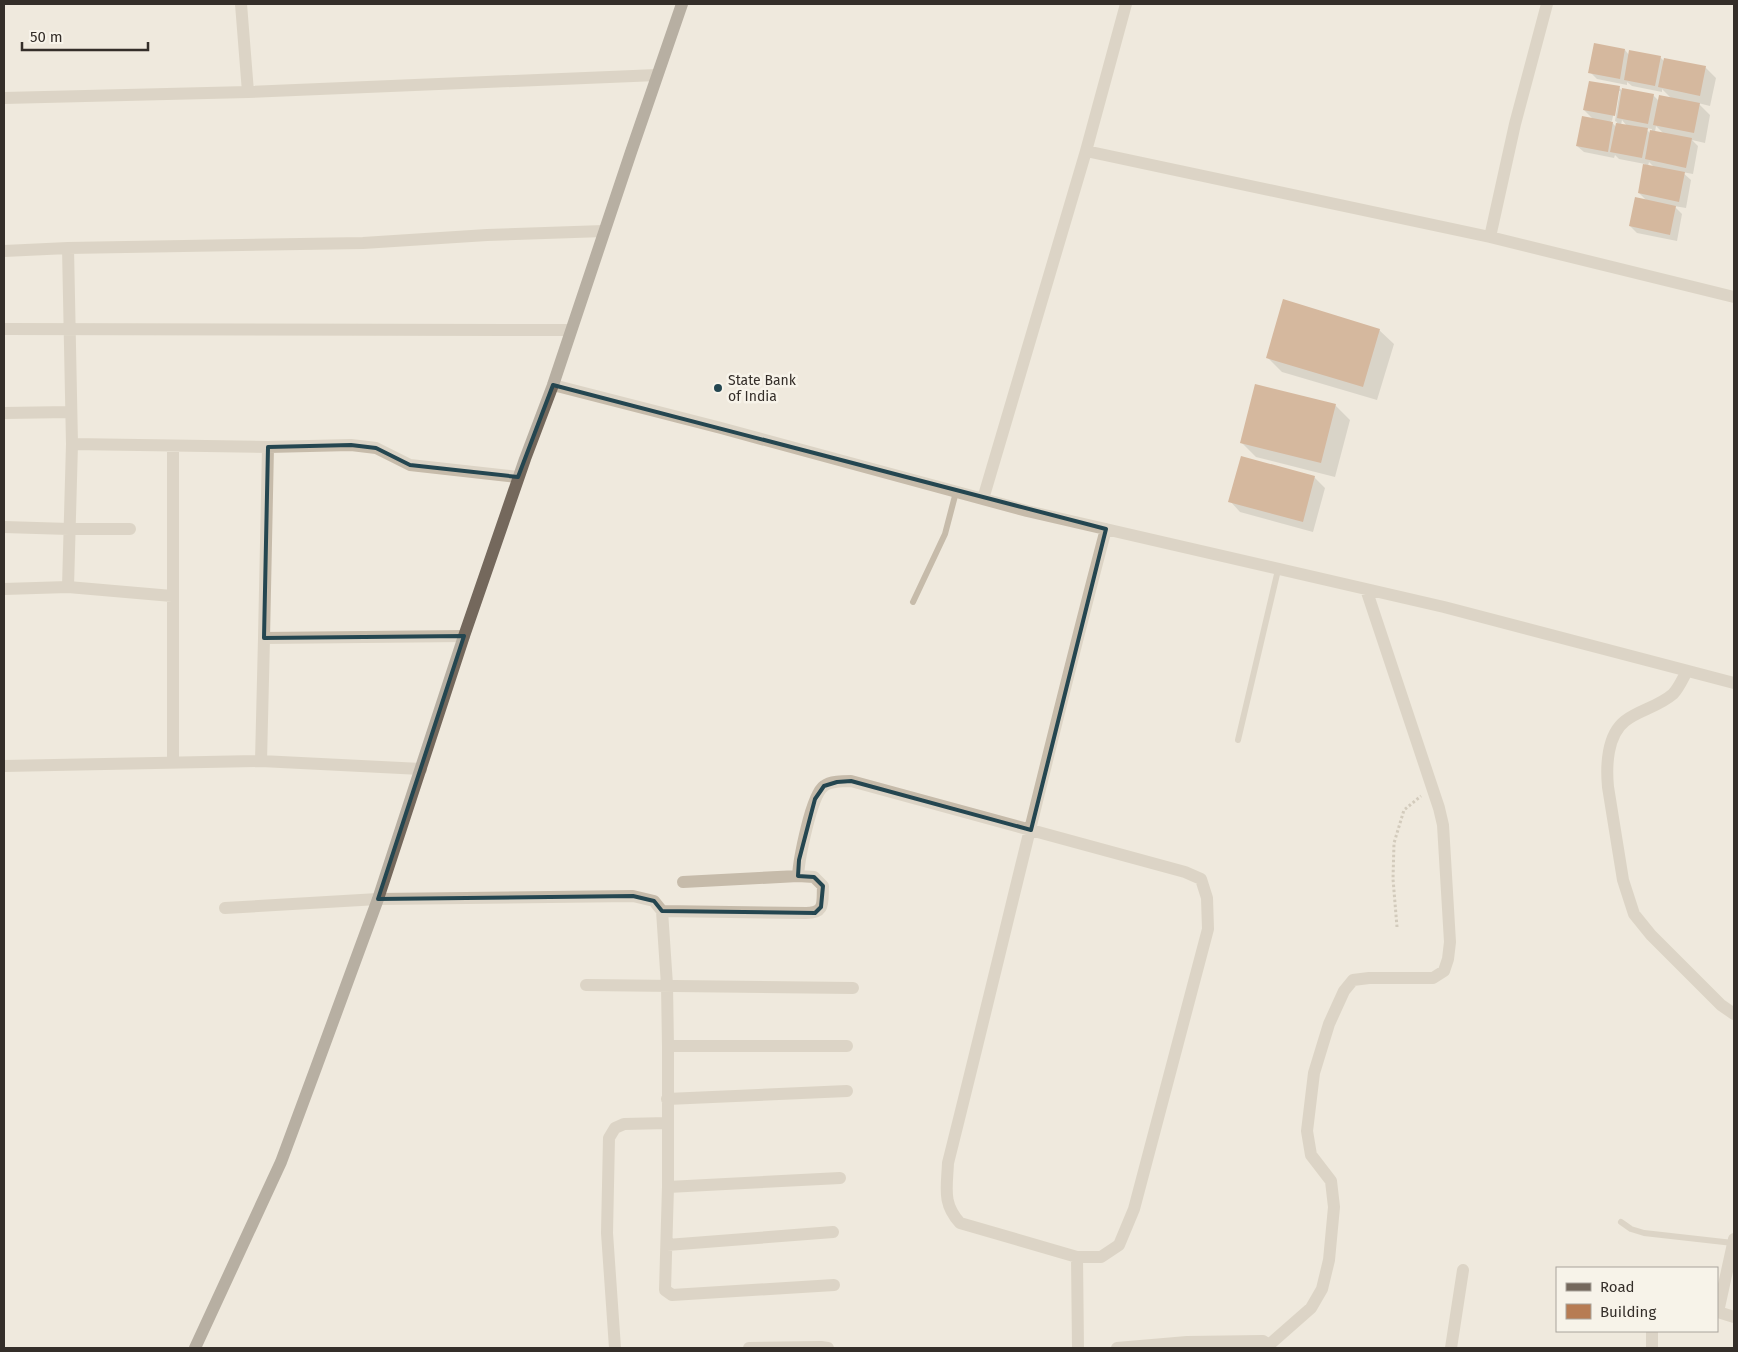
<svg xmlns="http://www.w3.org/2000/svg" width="1738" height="1352" font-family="'Fira Sans',sans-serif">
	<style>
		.shadow { fill: #0003; fill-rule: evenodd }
		.building { fill: #b77c53 }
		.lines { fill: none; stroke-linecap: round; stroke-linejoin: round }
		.path { stroke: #b1a695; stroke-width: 3; stroke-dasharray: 2.5 2.5; stroke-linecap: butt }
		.lane { stroke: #c6bbaa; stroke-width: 6 }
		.street { stroke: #c6bbaa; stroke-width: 12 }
		.primary { stroke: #74685c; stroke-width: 12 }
		.marked { fill: none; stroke: #244650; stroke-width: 4; stroke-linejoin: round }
		.poi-dot { fill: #244650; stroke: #f7f3e9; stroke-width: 2 }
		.labels { text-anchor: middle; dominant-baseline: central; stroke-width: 5; stroke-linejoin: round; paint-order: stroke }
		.poi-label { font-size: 14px; fill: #342e29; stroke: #f7f3e9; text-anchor: start }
	</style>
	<rect width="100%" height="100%" fill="#efe9dd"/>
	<path class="shadow" d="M1625,50L1629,55L1660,57L1665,62L1705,67L1716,78L1710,106L1698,103L1710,115L1705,143L1692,140L1698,146L1693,174L1682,172L1691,180L1686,208L1674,206L1682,214L1677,241L1637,233L1630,226L1647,201L1639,193L1645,164L1619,159L1615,155L1614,158L1584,152L1577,146L1594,120L1584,110L1619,88L1623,91L1653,95L1659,101L1672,99L1662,89V92L1632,86L1627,82V85L1597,79L1590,72ZM1618,91H1620L1615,121L1617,122L1616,127L1610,120L1612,121ZM1622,120L1627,126L1621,125ZM1656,126L1664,134L1655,132ZM1645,128L1652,129L1651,134ZM1649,162L1655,168L1648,166Z
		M1379,330L1394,344L1377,400L1282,372L1267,357Z
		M1335,405L1350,420L1335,477L1256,457L1241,442Z
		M1314,477L1325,488L1313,532L1240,512L1230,501Z"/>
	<path class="building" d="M1594,43L1625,49L1620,79L1588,73Z
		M1629,50L1661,56L1655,86L1624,80Z
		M1664,58L1706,66L1700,96L1658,87Z
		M1589,81L1620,86L1615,116L1583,110Z
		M1622,88L1654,94L1648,124L1617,118Z
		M1659,95L1700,103L1694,133L1653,125Z
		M1582,116L1613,122L1608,152L1576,146Z
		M1616,123L1648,128L1642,158L1610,152Z
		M1650,130L1692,138L1686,168L1645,159Z
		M1643,164L1685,172L1679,202L1638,193Z
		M1635,197L1676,206L1670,235L1629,226Z
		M1283,299L1380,329L1363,387L1266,358Z
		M1255,384L1336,404L1321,463L1240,443Z
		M1241,456L1315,476L1303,522L1228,502Z"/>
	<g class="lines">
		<path class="path" d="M1397,927L1393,879L1394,843L1404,810L1421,796"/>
		<path class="lane" d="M913,602L945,534L956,492
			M1238,740L1278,570
			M1621,1222L1631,1229L1644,1233L1733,1243"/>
		<path class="street" d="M241,4L248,92L657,75
			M4,98L248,92
			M1086,151L1490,237L1734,297
			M1490,237L1515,124L1547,4
			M68,248L363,243L487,235L604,231
			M4,251L68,248L72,444L68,587L172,596
			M4,329L571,330
			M553,385L721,428L1027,511L1444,607L1734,683
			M4,413L70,412
			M72,444L268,447L351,445L376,448L410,465L518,477
			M268,447L264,638L464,636
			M983,499L1086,151L1126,4
			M4,527L69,529H130
			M4,589L68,587
			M1687,671C1683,678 1679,688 1673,694C1658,707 1639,710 1625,721C1607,735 1606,766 1608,787L1623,880L1634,914L1651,935L1721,1005L1734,1014
			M173,761V446
			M261,761L264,638
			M4,766L261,761L421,769
			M683,882L798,876C799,860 811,795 824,786C830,781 843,781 851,781L1185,872L1201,879L1207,898L1208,929L1134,1209L1119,1245L1101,1257H1077L1078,1348
			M225,908L378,899L633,896L654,901L662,911L806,913C826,913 822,902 823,886L814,877L798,876
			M662,911L667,985L668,1046V1187L665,1290L672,1295L834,1285
			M586,985L853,988
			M668,1046H847
			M667,1099L847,1091
			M668,1187L840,1178
			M1734,1239L1718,1312L1734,1317
			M667,1245L833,1232
			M1077,1257L960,1223C942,1203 947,1188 948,1163C1001,952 1050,740 1106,529
			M1269,1345L1311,1308L1322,1289L1329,1260L1334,1207L1331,1181L1311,1155L1307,1131L1314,1073L1329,1024L1344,991L1353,980L1369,978H1433L1444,971L1448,959L1450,942L1443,825L1439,808L1366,589
			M615,1348L607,1233L609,1138L615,1128L624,1124L667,1123
			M749,1348L821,1347L828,1348
			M1117,1348L1187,1342L1263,1341L1269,1345L1270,1348
			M1451,1348L1463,1270
			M1652,1348V1331"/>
		<path class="primary" d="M195,1348L281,1162L317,1065L378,899L464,636L525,459L553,385L631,152L682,4"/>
	</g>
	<path d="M0 0H1738V1352H0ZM553,385L1106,529L1031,830L851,781L837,782L824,786L815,799L799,860L798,876L814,877L823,886L821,907L815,913L662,911L654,901L633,896L378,899L464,636L264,638L268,447L351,445L376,448L410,465L518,477Z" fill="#efe9dd" fill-opacity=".55" fill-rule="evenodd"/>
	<path class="marked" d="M553,385L1106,529L1031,830L851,781L837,782L824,786L815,799L799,860L798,876L814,877L823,886L821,907L815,913L662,911L654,901L633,896L378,899L464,636L264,638L268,447L351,445L376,448L410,465L518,477Z"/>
	<circle class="poi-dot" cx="718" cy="388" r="5"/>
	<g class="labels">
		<g class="poi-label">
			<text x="728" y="380">State Bank<tspan x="728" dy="16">of India</tspan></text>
		</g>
	</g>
	<rect width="1738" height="1352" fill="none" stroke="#342e29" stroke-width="10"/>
	<rect x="1556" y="1267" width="162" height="65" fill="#f7f3e9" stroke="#a9a49c"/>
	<rect x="1566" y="1283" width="25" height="8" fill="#74685c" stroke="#a9a49c"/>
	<text x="1600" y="1292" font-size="15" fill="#342e29">Road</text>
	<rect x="1566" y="1304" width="25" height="15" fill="#b77c53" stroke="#a9a49c"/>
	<text x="1600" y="1317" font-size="15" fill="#342e29">Building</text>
	<path d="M22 42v8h126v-8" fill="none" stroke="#342e29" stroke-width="2.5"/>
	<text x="30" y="42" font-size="15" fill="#342e29" stroke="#f7f3e9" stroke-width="4" paint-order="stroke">50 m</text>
</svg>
